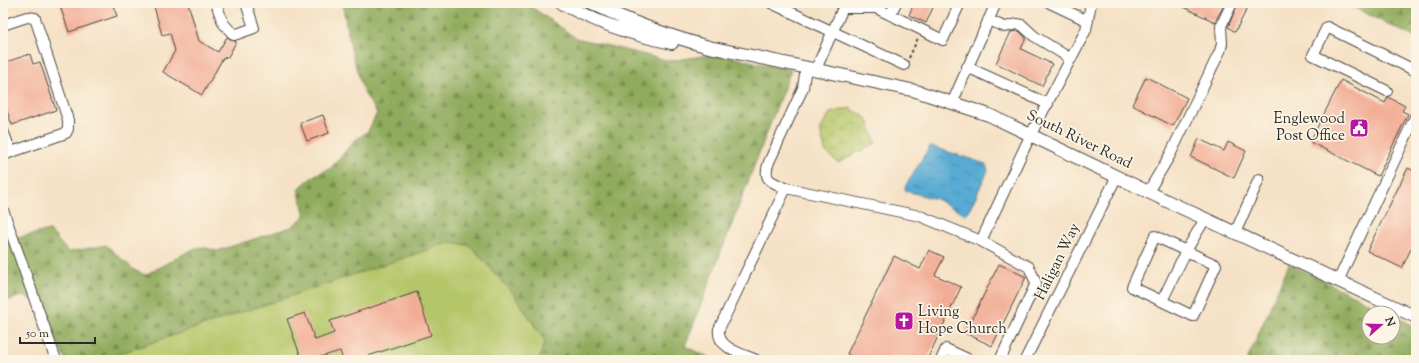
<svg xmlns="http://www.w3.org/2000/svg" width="1419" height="363" font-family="'Sorts Mill Goudy',serif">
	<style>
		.green { fill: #b5c669; stroke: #70784a }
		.forest { fill: url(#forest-firs); stroke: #5e6b44 }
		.wetland { fill: url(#wetland-marsh); stroke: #70784a }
		.water { fill: url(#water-ripples); stroke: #426b80 }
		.building { fill: #f2ad96 }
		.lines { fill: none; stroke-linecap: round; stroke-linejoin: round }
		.minor-casing { stroke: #494642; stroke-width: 12 }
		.major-casing { stroke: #494642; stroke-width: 14 }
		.path { stroke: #494642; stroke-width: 2; stroke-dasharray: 3 3; stroke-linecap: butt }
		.minor { stroke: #fff; stroke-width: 10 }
		.major { stroke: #fff; stroke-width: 12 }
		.labels { text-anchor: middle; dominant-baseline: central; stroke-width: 3.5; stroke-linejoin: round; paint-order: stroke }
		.poi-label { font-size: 15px; fill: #2b2b2b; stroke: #fcf5e5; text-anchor: end }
		.street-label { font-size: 15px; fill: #2b2b2b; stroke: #fcf5e5 }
	</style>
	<defs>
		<pattern id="forest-firs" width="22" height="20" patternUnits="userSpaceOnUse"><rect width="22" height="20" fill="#90ab5d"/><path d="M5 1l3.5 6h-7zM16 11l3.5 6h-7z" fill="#768b4d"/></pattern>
		<pattern id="wetland-marsh" width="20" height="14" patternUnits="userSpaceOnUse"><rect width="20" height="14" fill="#b5c669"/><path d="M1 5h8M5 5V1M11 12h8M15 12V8" fill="none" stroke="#9caa5b"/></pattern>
		<pattern id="water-ripples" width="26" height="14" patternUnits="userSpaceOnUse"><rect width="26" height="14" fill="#59abd4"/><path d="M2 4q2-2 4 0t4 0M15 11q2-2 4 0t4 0" fill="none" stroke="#4a8bac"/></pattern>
	</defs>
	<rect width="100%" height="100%" fill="#fcf5e5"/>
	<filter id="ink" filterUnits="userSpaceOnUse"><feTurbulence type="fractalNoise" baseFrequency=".025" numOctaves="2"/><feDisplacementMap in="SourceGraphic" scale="8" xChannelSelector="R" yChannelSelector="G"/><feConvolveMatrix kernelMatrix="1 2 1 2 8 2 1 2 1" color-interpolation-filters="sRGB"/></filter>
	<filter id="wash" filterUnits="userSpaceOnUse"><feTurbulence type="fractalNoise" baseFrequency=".012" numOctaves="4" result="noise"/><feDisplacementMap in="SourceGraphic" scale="16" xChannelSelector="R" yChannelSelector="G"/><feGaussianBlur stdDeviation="0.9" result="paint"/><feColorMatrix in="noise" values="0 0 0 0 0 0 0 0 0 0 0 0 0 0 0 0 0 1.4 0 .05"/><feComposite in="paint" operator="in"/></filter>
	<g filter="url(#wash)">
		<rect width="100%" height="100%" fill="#f5e1c5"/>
		<path class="green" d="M451,241L471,246L515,296L545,341L539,360H100Z"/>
		<path class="forest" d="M342,3H526L576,38L670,61L716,54L791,70L685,346L715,360H539L545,341L515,296L471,246L451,242L100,360H66L38,301L22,296L3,302V220L9,240L49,230C57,237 61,246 69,252L106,245L134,270L145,275L195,248L203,247L217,251L291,227L305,216L298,189L315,175L331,168L353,142L368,131L377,113L364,93L352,54Z
			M1345,3H1416V38Z
			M1289,264L1389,313H1369V337H1393V315L1416,327V360H1247Z"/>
		<path class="wetland" d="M850,108L867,118L876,143L838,163L825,151L820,130L830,113Z"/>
		<path class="water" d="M930,146L986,164L988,170L969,211L965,214L936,199L906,191L905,187Z"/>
		<g id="blocks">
			<path class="building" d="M59,3H112L117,16L69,32Z
				M153,3H188L199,41L218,52L227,37L236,42L228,57L223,58L202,95L163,72L175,51L170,33L162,35Z
				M914,3H935L926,23L909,15Z
				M1175,3H1225L1215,22Z
				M1238,3H1250L1235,32L1228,27Z
				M1019,31L1026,38L1021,49L1052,64L1042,86L996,63L1011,32Z
				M30,54L33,64L40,62L56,110L12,125L3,99V63Z
				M1146,77L1187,98L1173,126L1132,105Z
				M1341,80L1385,103L1388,97L1405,106L1402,111L1408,114L1378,176L1310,142Z
				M323,115L329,133L307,141L300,123Z
				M1199,139L1224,151L1228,142L1246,151L1234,178L1191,157Z
				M1408,168L1416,172V238L1402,268L1367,251Z
				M929,250L944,257L935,275L961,287L927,360H859L847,354L894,256L920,269Z
				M999,264L1026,277L992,346L965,333Z
				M417,292L431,335L356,360H343L340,351L320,357L321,360H302L287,319L305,313L315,340L334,333L330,321Z"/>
		</g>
	</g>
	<g filter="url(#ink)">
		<use href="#blocks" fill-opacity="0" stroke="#494642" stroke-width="1"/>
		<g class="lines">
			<g class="minor-casing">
				<path id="minor" d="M216,3L223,23L234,35L254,28L246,3
					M771,3L904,65
					M1050,3L1088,21
					M890,15L896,3
					M988,20L1005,27L1017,24L1022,25L1034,36L1071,59
					M3,25L27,17L35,18L68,120V129L66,133L3,155
					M806,67L803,88L769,162C762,180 771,182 786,188L920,216L981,241L1029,267L1036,283L1000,360
					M967,67L1048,104
					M816,69L843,8H876L943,40L960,3
					M1387,91L1313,55L1327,27L1416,71
					M953,101L996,3
					M3,131L11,152
					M1148,192L1170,155L1220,51L1222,44L1221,26L1232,3
					M3,210L56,360
					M1235,233L1259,179
					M981,241L1031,134L1086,30L1091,3
					M1338,281L1416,115
					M1162,301L1186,251L1216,265L1193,316L1132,287L1155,236L1186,251L1205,219
					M756,360C743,354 716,348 719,329L786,188
					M941,360L946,349L970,360
					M1025,360L1117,176"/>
			</g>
			<g class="major-casing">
				<path id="major" d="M562,3C596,23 633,35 672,43
					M592,3C629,22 669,36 709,47L916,91L989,115L1169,202L1416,317"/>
			</g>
			<path class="path" d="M909,58L918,38"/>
			<use href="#minor" class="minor"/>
			<use href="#major" class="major"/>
		</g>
	</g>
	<defs>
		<g id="civic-square" transform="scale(1)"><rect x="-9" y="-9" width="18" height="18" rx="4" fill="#b5179e" stroke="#fcf5e5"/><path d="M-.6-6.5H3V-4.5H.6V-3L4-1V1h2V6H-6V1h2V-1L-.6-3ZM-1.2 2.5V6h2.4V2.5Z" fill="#fff"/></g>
		<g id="church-square" transform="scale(1)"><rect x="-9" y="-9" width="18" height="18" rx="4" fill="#b5179e" stroke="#fcf5e5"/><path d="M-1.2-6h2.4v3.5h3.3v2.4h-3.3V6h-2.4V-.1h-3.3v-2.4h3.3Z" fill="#fff"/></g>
	</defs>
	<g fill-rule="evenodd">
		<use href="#civic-square" x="1359" y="128"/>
		<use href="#church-square" x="904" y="321"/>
	</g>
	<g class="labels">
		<g class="poi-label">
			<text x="1345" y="119">Englewood<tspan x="1345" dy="17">Post Office</tspan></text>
			<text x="918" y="312" text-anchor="start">Living<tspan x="918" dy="17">Hope Church</tspan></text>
		</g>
		<g class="street-label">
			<text transform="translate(1079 140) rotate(26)">South River Road</text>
			<text transform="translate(1058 262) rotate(-64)">Haligan Way</text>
		</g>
	</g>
	<rect width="1419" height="363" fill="none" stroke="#fcf5e5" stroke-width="16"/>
	<g transform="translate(1381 325) rotate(70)"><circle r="19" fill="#fcf5e5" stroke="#a8a49b"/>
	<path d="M0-3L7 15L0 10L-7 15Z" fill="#b5179e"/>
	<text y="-6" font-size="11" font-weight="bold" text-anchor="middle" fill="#2b2b2b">N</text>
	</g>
	<path d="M20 337v6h75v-6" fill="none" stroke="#2b2b2b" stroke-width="2"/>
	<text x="26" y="337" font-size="12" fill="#2b2b2b" stroke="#fcf5e5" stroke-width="3" paint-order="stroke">50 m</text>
</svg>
